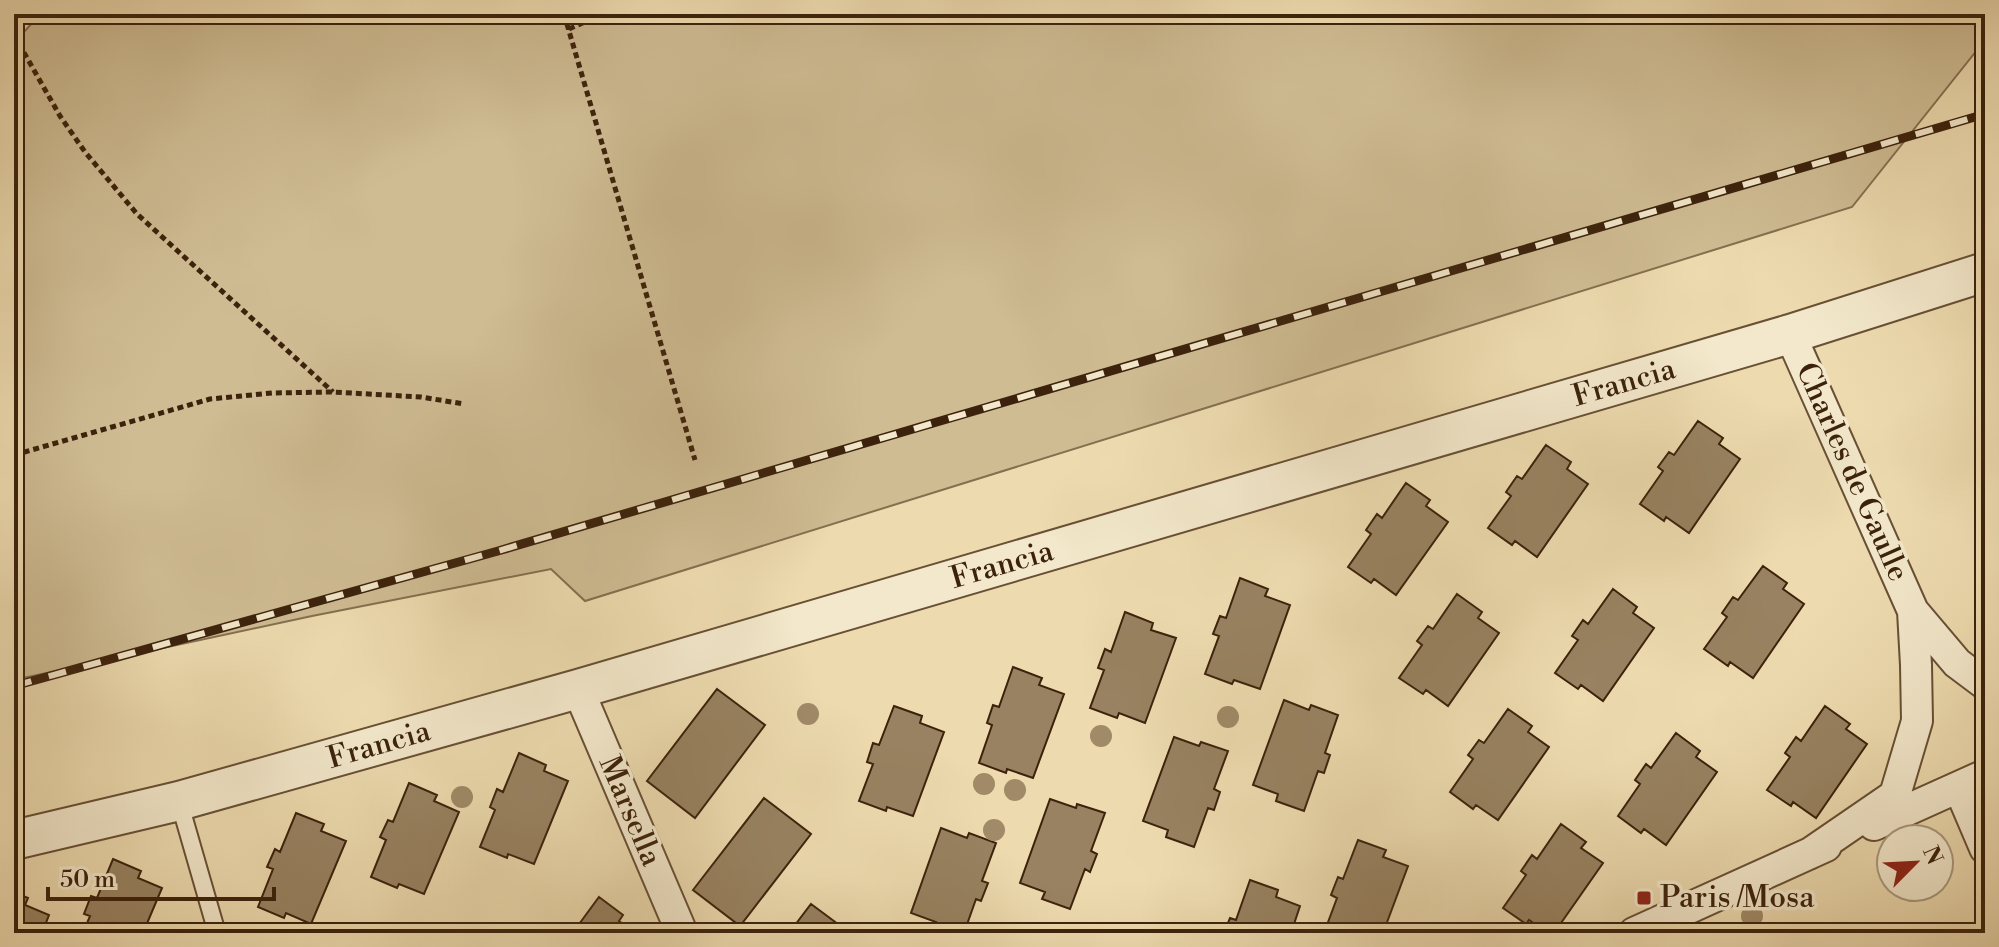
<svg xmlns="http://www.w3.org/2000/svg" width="1999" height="947" font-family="'Libre Bodoni',serif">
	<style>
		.green { fill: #cfbc93; stroke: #866f50; stroke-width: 2 }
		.building { fill: #988261; stroke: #3c220c; stroke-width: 2 }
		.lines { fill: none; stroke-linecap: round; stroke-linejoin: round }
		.service-casing { stroke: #685035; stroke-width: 20 }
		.minor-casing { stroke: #685035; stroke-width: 34 }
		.tertiary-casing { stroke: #685035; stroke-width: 42 }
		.path { stroke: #3c220c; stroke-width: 5; stroke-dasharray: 6 4; stroke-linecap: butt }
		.service { stroke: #f3e8cb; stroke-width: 16 }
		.minor { stroke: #f3e8cb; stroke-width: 30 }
		.tertiary { stroke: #f3e8cb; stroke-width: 38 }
		.rail-casing { stroke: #3c220c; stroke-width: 9 }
		.rail { stroke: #f3e8cb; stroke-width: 6; stroke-dasharray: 18; stroke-linecap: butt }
		.tree { fill: #a08a68 }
		.poi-dot { fill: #8f2418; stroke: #f3e8cb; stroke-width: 3 }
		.labels { text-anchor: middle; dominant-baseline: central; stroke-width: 7; stroke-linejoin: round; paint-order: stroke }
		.street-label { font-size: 30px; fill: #3c220c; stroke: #f3e8cb }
		.poi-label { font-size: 30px; fill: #3c220c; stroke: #f3e8cb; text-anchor: start }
	</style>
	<rect width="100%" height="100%" fill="#eddbaf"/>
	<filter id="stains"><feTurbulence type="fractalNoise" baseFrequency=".0025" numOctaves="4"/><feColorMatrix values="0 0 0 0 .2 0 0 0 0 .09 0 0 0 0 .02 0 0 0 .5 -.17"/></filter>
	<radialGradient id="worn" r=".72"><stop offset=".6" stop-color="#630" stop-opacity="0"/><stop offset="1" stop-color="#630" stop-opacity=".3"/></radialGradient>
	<path class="green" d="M35,14H1985V40L1852,207L585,601L551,569L312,616L14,680V43L33,22Z"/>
	<path class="building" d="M1698,421L1723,438L1719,444L1740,459L1689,533L1666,517L1664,521L1640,504L1663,471L1658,467L1669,452L1674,455Z
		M1546,445L1571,462L1567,469L1588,484L1537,557L1515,541L1512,545L1488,528L1511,496L1506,492L1517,476L1522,479Z
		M1406,483L1430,500L1426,506L1448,522L1396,595L1374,579L1371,583L1348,567L1371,534L1366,530L1377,514L1382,518Z
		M1763,566L1787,583L1783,589L1804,604L1753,678L1730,662L1728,666L1704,649L1727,617L1722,613L1733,597L1738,600Z
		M1240,578L1268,589L1265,596L1290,605L1260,689L1234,680L1232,684L1205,674L1219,636L1213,634L1220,616L1226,618Z
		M1613,589L1637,607L1633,613L1654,628L1603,701L1581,685L1578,689L1555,673L1578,640L1572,636L1583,620L1588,624Z
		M1457,594L1482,612L1478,618L1499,633L1448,706L1426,690L1423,694L1399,678L1422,645L1417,641L1428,626L1433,629Z
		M1125,612L1153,623L1151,630L1176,638L1145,723L1119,713L1117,718L1090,708L1104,670L1098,668L1105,649L1111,652Z
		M1013,667L1042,678L1039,685L1064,694L1033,778L1007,769L1006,773L979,763L992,725L987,723L993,705L999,707Z
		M717,689L765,725L695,818L647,781Z
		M1284,700L1309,710L1311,705L1338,715L1325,753L1330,755L1324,773L1318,771L1304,811L1276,801L1278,794L1253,785Z
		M894,706L922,716L920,723L944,732L913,816L887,807L886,811L859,801L873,764L867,762L873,743L879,745Z
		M1825,706L1850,724L1846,729L1867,744L1816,818L1793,802L1791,806L1767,790L1790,757L1785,753L1796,737L1801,741Z
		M1508,709L1532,726L1528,732L1549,747L1498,820L1476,805L1473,809L1450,792L1473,759L1468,755L1479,740L1484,743Z
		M1676,733L1700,751L1696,757L1717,772L1666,845L1644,829L1641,833L1618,816L1640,784L1635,780L1646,764L1651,768Z
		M1174,737L1199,746L1201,742L1228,751L1214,789L1220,792L1214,810L1208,808L1194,847L1166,837L1168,830L1143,821Z
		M519,753L546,765L544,771L568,781L534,864L508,854L507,858L480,847L495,810L490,807L497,789L503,792Z
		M409,783L437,795L434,801L459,812L424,894L399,884L397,888L371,877L386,840L380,837L388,820L393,822Z
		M764,798L811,834L740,926L693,890Z
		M1050,799L1076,808L1077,804L1105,813L1091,851L1097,854L1090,872L1085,869L1070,909L1042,899L1045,892L1020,883Z
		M296,813L324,824L321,831L346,841L311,924L286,913L284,918L258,907L273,869L267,867L275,849L280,852Z
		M1561,824L1586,842L1581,848L1603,863L1554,933H1547L1529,920L1526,924L1503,908L1526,875L1521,871L1532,855L1537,859Z
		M941,828L967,838L969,833L996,843L982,881L988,883L981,901L976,899L964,933H946L933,928L936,922L911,913Z
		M1358,840L1386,850L1383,857L1408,866L1383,933H1324L1337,898L1331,895L1338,877L1343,879Z
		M113,859L141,871L138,878L162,888L143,933H83L90,916L84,914L91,896L97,898Z
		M1250,880L1278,890L1276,897L1300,906L1291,933H1224L1230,918L1236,920Z
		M14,892L28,898L25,905L49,915L42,933H14Z
		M599,897L623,915L619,921L635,933H565L569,928L574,931Z
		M811,904L850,933H789Z
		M1137,924L1161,933H1134Z"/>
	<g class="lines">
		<g class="service-casing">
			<path id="service" d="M179,801L217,933"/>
		</g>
		<g class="minor-casing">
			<path id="minor" d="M1790,334L1913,611L1916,665L1917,721L1895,795L1809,854
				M1913,611L1957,663L1985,684
				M578,689L682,933
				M1959,787L1985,848
				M1874,825L1985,775
				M1634,933L1826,846"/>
		</g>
		<g class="tertiary-casing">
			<path id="tertiary" d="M14,840L179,801L578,689L1790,334L1985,272"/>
		</g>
		<path class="path" d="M564,14L695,460
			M569,29L603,14
			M14,35L60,116L85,152L137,214L333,392
			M14,455L210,399L272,393L333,392L421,397L464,404"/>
		<use href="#service" class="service"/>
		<use href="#minor" class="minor"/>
		<use href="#tertiary" class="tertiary"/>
		<g class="rail-casing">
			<path id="rail" d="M14,686L498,551L1985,114"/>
		</g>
		<use href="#rail" class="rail"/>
	</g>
	<g class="tree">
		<circle cx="808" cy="714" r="11"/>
		<circle cx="1228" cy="717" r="11"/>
		<circle cx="1101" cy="736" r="11"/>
		<circle cx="984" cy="784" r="11"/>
		<circle cx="1015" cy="790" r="11"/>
		<circle cx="462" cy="797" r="11"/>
		<circle cx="994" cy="830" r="11"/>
		<circle cx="1752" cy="916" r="11"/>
	</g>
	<rect class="poi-dot" x="1636" y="890" width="16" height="16" rx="4"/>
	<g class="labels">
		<g class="street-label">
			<text transform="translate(1624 383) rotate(-16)">Francia</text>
			<text transform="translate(1852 472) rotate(66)">Charles de Gaulle</text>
			<text transform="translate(1002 565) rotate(-16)">Francia</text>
			<text transform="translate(379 745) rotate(-16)">Francia</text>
			<text transform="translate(630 811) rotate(67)">Marsella</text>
		</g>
		<g class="poi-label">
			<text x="1660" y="898">Paris /Mosa</text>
		</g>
	</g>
	<rect width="1999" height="947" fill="none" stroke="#eddbaf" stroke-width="48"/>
	<rect x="16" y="16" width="1967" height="915" fill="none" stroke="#3c220c" stroke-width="4"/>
	<rect x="24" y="24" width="1951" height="899" fill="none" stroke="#3c220c" stroke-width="2"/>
	<g transform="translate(1915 863) rotate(66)"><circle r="38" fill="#f3e8cb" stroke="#aa997f" stroke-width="2"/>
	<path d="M0-6L14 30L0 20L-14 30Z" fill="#8f2418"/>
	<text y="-12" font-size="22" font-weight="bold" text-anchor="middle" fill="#3c220c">N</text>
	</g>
	<path d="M48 887v12h226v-12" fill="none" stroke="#3c220c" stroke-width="4"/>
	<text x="60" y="887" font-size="24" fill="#3c220c" stroke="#f3e8cb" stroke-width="6" paint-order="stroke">50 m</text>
	<rect width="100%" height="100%" filter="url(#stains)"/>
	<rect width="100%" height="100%" fill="url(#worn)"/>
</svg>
